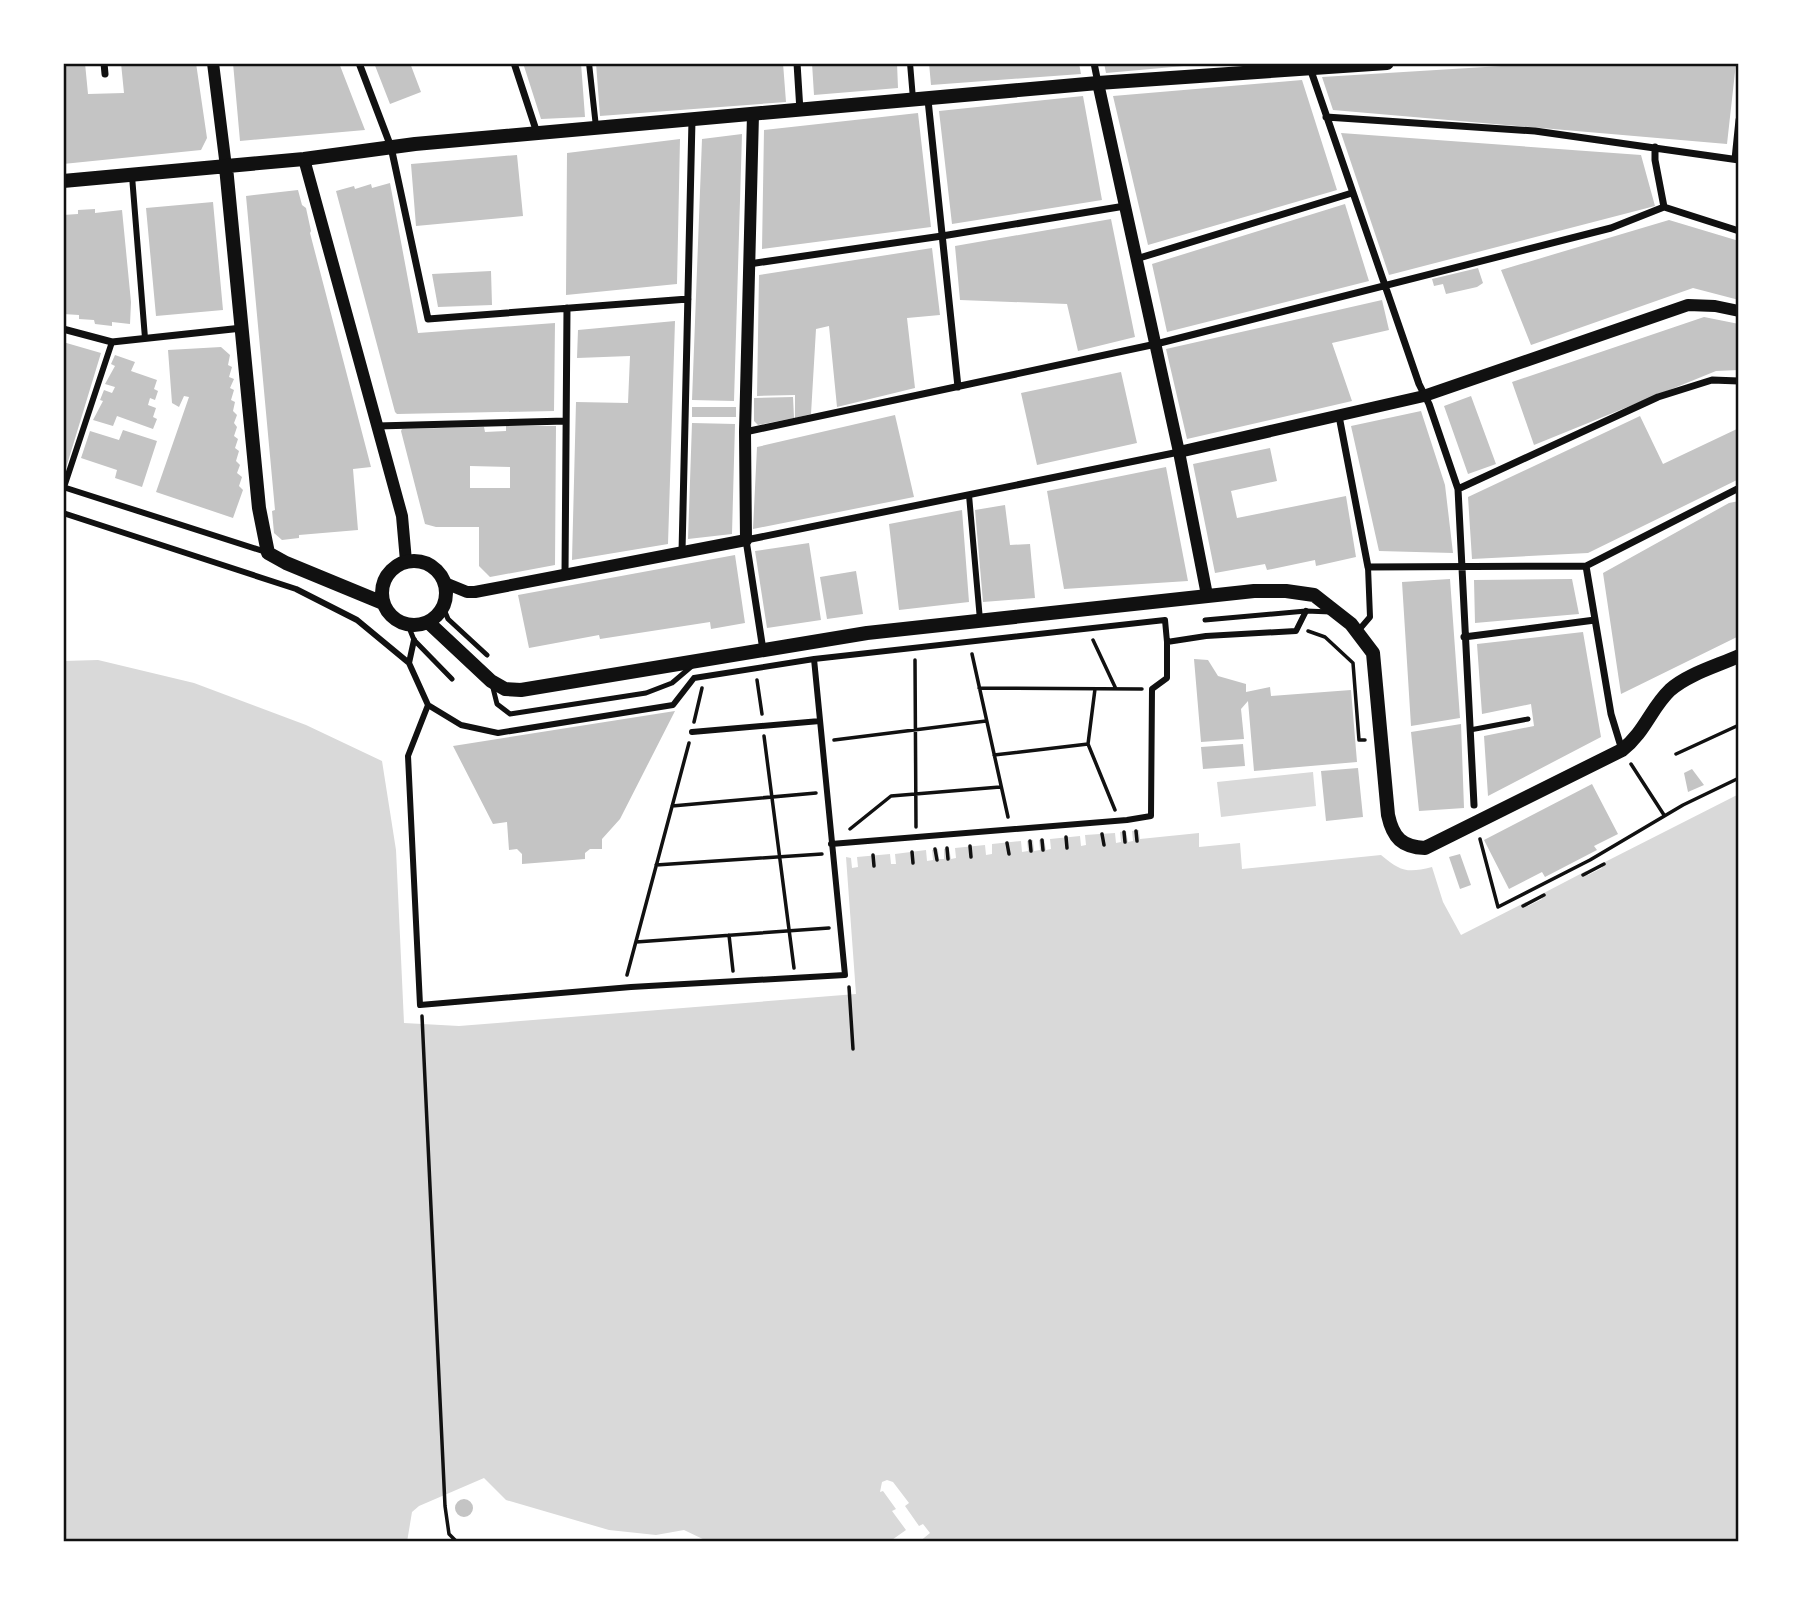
<svg xmlns="http://www.w3.org/2000/svg" width="1802" height="1605" font-family="Jost,sans-serif">
	<style>
		.water { fill: #d9d9d9 }
		.building { fill: #c4c4c4; fill-rule: evenodd }
		.lines { fill: none; stroke-linecap: round; stroke-linejoin: round }
		.path { stroke: #111; stroke-width: 3.5 }
		.service { stroke: #111; stroke-width: 5 }
		.pedestrian { stroke: #111; stroke-width: 6 }
		.minor { stroke: #111; stroke-width: 7 }
		.tertiary { stroke: #111; stroke-width: 12 }
		.secondary { stroke: #111; stroke-width: 14 }
		.neatline { fill: none; stroke: #111; stroke-width: 2.5 }
	</style>
	<rect width="100%" height="100%" fill="#fff"/>
	<path class="water" d="M98,660L194,683L306,725L382,761L396,850L404,1023L459,1026L856,994L846,857L851,858L852,868L858,867L857,857L890,854L891,864H896L895,854L926,850L927,861L933,860L932,850L938,849L939,859H944V849L949,848L951,859L956,858L955,848L985,845L986,855L992,854V844L1021,841L1022,852L1028,851L1027,841L1033,840L1034,851L1040,850L1039,840L1044,839L1046,850L1051,849L1050,839L1080,836L1081,846L1086,845L1085,835L1115,833L1116,843L1121,842L1120,832L1126,831L1128,842L1133,841L1132,831L1139,830L1140,839L1199,833V847L1240,843L1242,869L1381,855C1401,872 1408,873 1432,867L1443,902L1461,935L1526,902L1528,906L1542,899L1540,895L1586,871L1588,875L1602,868L1601,864L1739,794V1542H919L930,1533L923,1524L919,1526L905,1506L909,1503L893,1482L887,1480L882,1482L880,1492L883,1491L896,1509L892,1511L906,1530L889,1542H709L684,1530L656,1535L609,1530L506,1500L484,1478L419,1506L412,1512L407,1542H63V661Z
		M1313,772L1316,806L1221,817L1217,782Z"/>
	<path class="building" d="M63,63H85L88,94L124,93L121,63H196L207,138L201,150L63,164Z
		M233,63H339L365,130L240,141Z
		M374,63H410L421,92L390,104Z
		M523,63H581L585,117L541,119Z
		M596,63H783L786,102L600,116Z
		M812,63H897L898,88L814,95Z
		M929,63H1079L1081,74L931,85Z
		M1104,63H1195V65L1106,73Z
		M1551,63H1736L1727,144L1333,110L1322,77Z
		M1302,80L1337,190L1148,245L1113,96Z
		M1083,96L1102,200L952,224L939,111Z
		M918,113L931,227L762,249L764,130Z
		M1341,133L1641,155L1655,206L1389,275Z
		M742,134L734,401L692,400L702,139Z
		M680,139L677,284L566,295L567,153Z
		M517,155L523,216L416,226L411,164Z
		M390,183L418,333L555,323L554,411L397,414L395,412L336,191L354,186L355,189L371,184L372,188Z
		M298,190L302,205L306,208L311,231L310,233L371,467L353,469L358,530L299,535V538L282,540L274,533L272,511L275,510L246,196Z
		M213,202L223,310L156,316L146,208Z
		M1345,204L1369,281L1167,332L1152,264Z
		M95,209V213L122,210L131,302L130,324L112,322V326L95,324L94,320L79,319V315L63,314V215L78,214V210Z
		M1111,219L1135,337L1078,351L1067,304L960,300L955,246Z
		M1669,220L1739,241V300L1693,288L1531,345L1501,270Z
		M932,248L940,315L907,318L915,388L837,407L829,326L816,329L811,414L795,418V395L757,396L759,275Z
		M1478,268L1483,283L1477,287L1446,294L1443,284L1434,286L1432,279Z
		M491,271L492,305L438,307L432,274Z
		M1382,300L1389,330L1332,343L1352,401L1187,439L1166,349Z
		M1704,317L1739,324V370L1716,371L1534,445L1512,382Z
		M675,321L668,544L572,560L576,402L628,403L630,356L577,358L578,330Z
		M63,342L101,353L66,468H63Z
		M221,347L230,355L228,365L232,367L229,377L234,379L230,388L234,390L231,400L235,402L233,411L237,415L234,423L237,427L234,436L238,439L235,448L239,451L236,461L240,465L237,473L242,477L239,486L243,490L233,518L156,492L189,397L184,396L179,407L172,403L168,350Z
		M115,355L135,362L131,371L157,380L154,389L158,391L155,400L150,398L148,405L156,408L153,417L157,419L153,429L117,416L113,426L93,420L103,401L100,400L104,390L112,393L115,387L105,384L115,366L111,364Z
		M1121,372L1137,443L1037,465L1021,393Z
		M1471,396L1496,464L1468,474L1444,406Z
		M793,397L794,418L758,425L754,421V398Z
		M692,407H736V417H692Z
		M1421,411L1445,485L1453,553L1379,551L1351,426Z
		M895,415L914,497L753,529L757,447Z
		M1640,416L1663,464L1739,428V479L1588,553L1472,559L1468,497Z
		M692,423L735,424L732,534L688,539Z
		M506,426H556L555,565L490,577L479,566V527H436L425,524L401,431L402,429L484,427L485,432L506,431ZM470,466L510,467V488H470Z
		M123,430L157,441L142,487L115,478L117,470L81,458L90,431L119,440Z
		M1270,448L1277,481L1231,491L1237,518L1346,496L1356,557L1316,566L1315,560L1267,570L1265,564L1215,573L1193,464Z
		M1166,467L1188,581L1064,589L1047,491Z
		M1739,501V636L1621,694L1603,573L1729,503Z
		M1005,505L1010,545L1030,544L1035,598L983,602L975,510Z
		M962,510L969,602L899,610L889,524Z
		M809,543L821,620L767,628L755,551Z
		M735,555L745,623L711,629L710,622L600,639L599,635L529,648L518,595Z
		M856,571L863,614L827,619L820,577Z
		M1450,579L1460,718L1411,726L1402,582Z
		M1572,579L1579,614L1475,623L1474,580Z
		M1583,632L1601,737L1488,796L1484,736L1534,726L1531,704L1482,714L1477,644Z
		M1194,659L1208,660L1218,676L1246,684V692L1270,687L1271,696L1351,690L1357,762L1254,771L1248,701L1241,709L1244,739L1201,742Z
		M675,711L620,819L602,839V849H590L585,853V859L522,864V854L517,849L509,850L507,822L493,824L453,746Z
		M1461,724L1464,808L1419,811L1411,732Z
		M1243,744L1245,766L1203,769L1201,747Z
		M1358,768L1363,817L1326,821L1321,771Z
		M1692,769L1704,785L1688,792L1684,773Z
		M1592,784L1618,834L1594,846L1597,850L1545,877L1542,872L1509,889L1484,840Z
		M1460,854L1471,885L1460,889L1449,857Z
		M455 1508a9 9 0 1 1 18 0a9 9 0 1 1-18 0Z"/>
	<g class="lines">
		<path class="path" d="M1308,631L1325,637L1353,663L1359,740H1365
			M1093,640L1116,689
			M972,654L1008,817
			M915,660L916,827
			M757,680L762,714
			M979,688L1142,689
			M1095,689L1088,744L1115,810
			M694,722L702,688
			M764,736L794,968
			M834,740L986,721
			M1676,754L1739,725
			M994,755L1088,744
			M1631,764L1664,815
			M672,806L816,793
			M850,829L891,796L1000,787
			M1136,831L1137,841
			M1124,832L1125,842
			M1102,834L1104,845
			M1066,837L1067,848
			M1480,839L1498,907L1590,860L1683,805L1739,778
			M1042,840L1043,850
			M1030,841L1031,851
			M1007,843L1009,854
			M970,846L971,857
			M947,848L948,859
			M935,849L937,860
			M912,852L913,863
			M873,855L874,866
			M656,865L822,854
			M1583,875L1604,864
			M1523,906L1544,895
			M729,935L733,971
			M636,942L829,928
			M627,975L689,743
			M849,987L853,1049
			M422,1016L445,1506L449,1534L457,1542"/>
		<path class="service" d="M443,607L448,619L487,655
			M1205,620L1306,611L1331,612
			M408,625L414,640L452,679
			M492,684L497,704L510,714L646,693L672,683L692,666
			M1470,730L1528,719"/>
		<path class="pedestrian" d="M589,63L596,127
			M910,63L913,99
			M132,176L145,338
			M63,487L266,552
			M64,487L112,342
			M969,495L980,620
			M63,513L296,589L357,620L409,663
			M1358,631L1370,617L1368,567
			M414,640L409,663L428,705
			M428,705L408,756L420,1005L631,987L845,975L814,659
			M428,705L461,725L498,733L673,705L694,678L814,659L1165,620L1167,642
			M692,732L820,721
			M831,844L1127,820L1151,816L1152,689L1167,678V642L1206,636L1296,631L1306,611"/>
		<path class="minor" d="M104,63L105,74
			M359,63L391,147L428,319L688,299
			M514,63L537,133
			M797,63L800,111
			M1094,63L1098,83
			M1310,68L1419,384L1429,404L1458,489L1474,805
			M928,100L958,387
			M1326,117L1535,131L1739,160
			M1655,147V160L1664,207
			M1735,159L1739,120
			M1664,207L1739,231
			M1136,259L1352,193
			M749,264L942,236L1125,206
			M63,329L112,342L242,328
			M1339,416L1368,567L1586,566L1739,488
			M377,426L566,421
			M745,432L1156,344L1611,228L1664,207
			M1458,489L1658,397L1712,380L1739,381
			M682,552L692,120
			M1586,566L1611,714L1622,750
			M565,574L567,308
			M1464,637L1595,620
			M763,650L746,540L1179,452"/>
		<path class="tertiary" d="M213,63L226,167
			M1098,83L1179,452L1207,595
			M304,159L402,516L406,561
			M1179,452L1424,396L1688,305L1715,306L1739,311
			M445,583L467,592H475L746,540L745,432L753,114"/>
		<path class="secondary" d="M226,167L259,508L268,553L286,563L383,603
			M63,181L304,159L415,144L1098,83L1387,63
			M382 593a32 32 0 1 1 64 0a32 32 0 1 1-64 0Z
			M428,622L491,681L505,689L521,690L867,633L1254,591H1286L1314,595L1351,624L1373,653L1388,815C1393,838 1402,847 1425,848L1622,750C1645,732 1651,708 1670,690C1688,674 1717,666 1739,656"/>
	</g>
	<rect width="1802" height="1605" fill="none" stroke="#ffffff" stroke-width="130"/>
	<rect x="65" y="65" width="1672" height="1475" class="neatline"/>
</svg>
